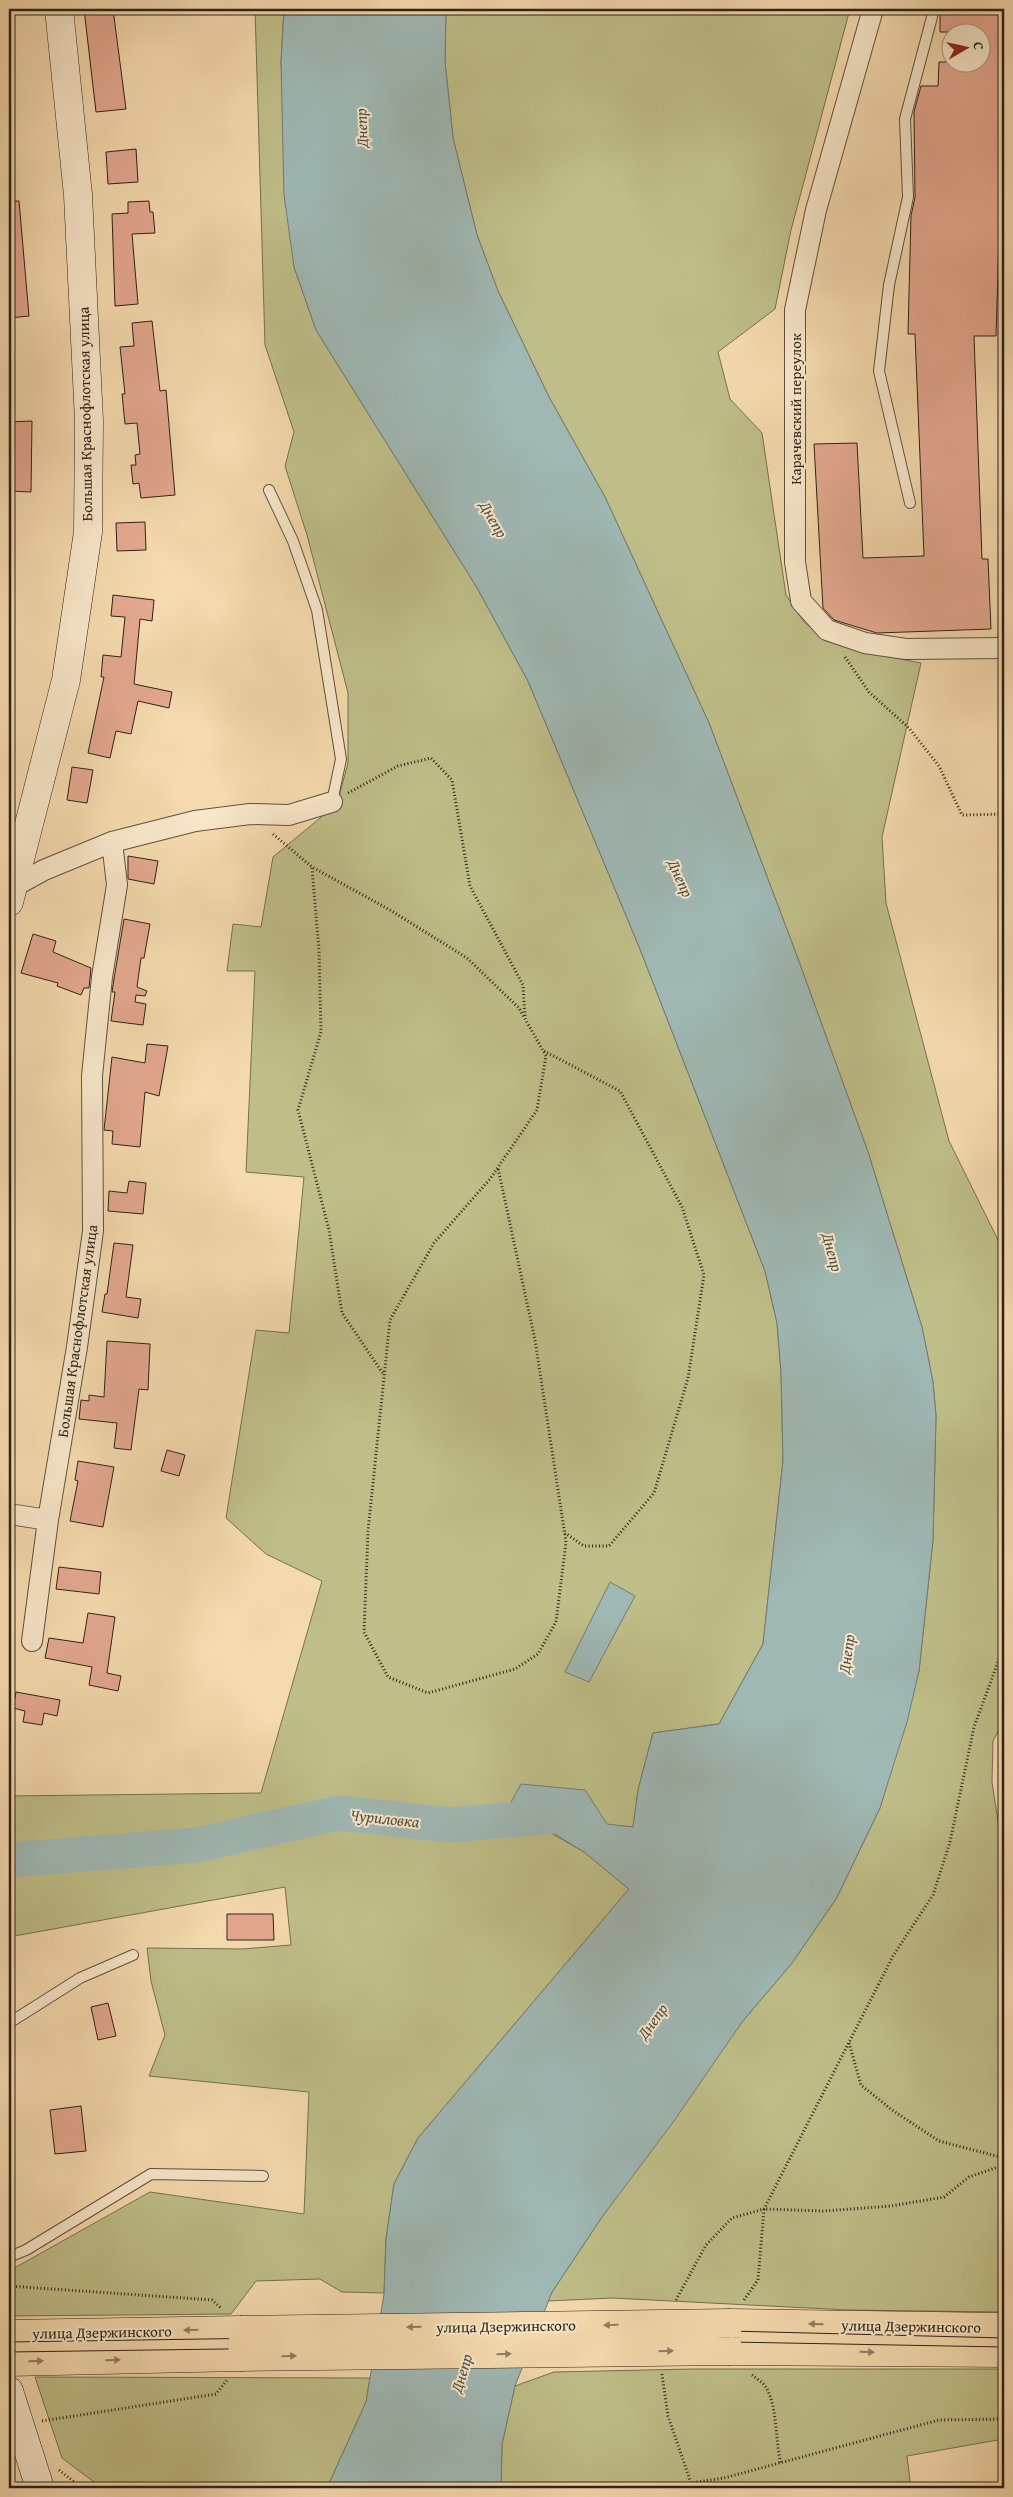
<svg xmlns="http://www.w3.org/2000/svg" width="1013" height="2497" font-family="'Gentium Book Plus',serif">
	<style>
		.green { fill: #bfbe88; stroke: #767050 }
		.water { fill: #9fb8b4; stroke: #727c75 }
		.lines { fill: none; stroke-linecap: round; stroke-linejoin: round }
		.river { stroke: #9fb8b4; stroke-width: 35 }
		.building { fill: #e4a88f; stroke: #2e2217 }
		.lane-casing { stroke: #60503d; stroke-width: 12 }
		.street-casing { stroke: #60503d; stroke-width: 22 }
		.secondary-casing { stroke: #2e2217; stroke-width: 29 }
		.primary-casing { stroke: #2e2217; stroke-width: 29 }
		.path { stroke: #2e2217; stroke-width: 3; stroke-dasharray: 1 2.5; stroke-linecap: butt }
		.lane { stroke: #f8e7ca; stroke-width: 10 }
		.street { stroke: #f8e7ca; stroke-width: 20 }
		.secondary { stroke: #f8e7ca; stroke-width: 28 }
		.primary { stroke: #f4daae; stroke-width: 28 }
		.tram { stroke: #2e2217; stroke-width: 1 }
		.primary-bridge-casing { stroke: #2e2217; stroke-width: 29; stroke-linecap: butt }
		.primary-bridge { stroke: #f4daae; stroke-width: 28 }
		.oneway { fill: #917e62 }
		.labels { text-anchor: middle; dominant-baseline: central; stroke-width: 4; stroke-linejoin: round; paint-order: stroke }
		.street-label { font-size: 15px; fill: #2e2217; stroke: #f8e7ca }
		.water-label { font-size: 16px; font-style: italic; fill: #504f46; stroke: #f8e7ca }
	</style>
	<rect width="100%" height="100%" fill="#f4daae"/>
	<filter id="stains"><feTurbulence type="fractalNoise" baseFrequency=".004" numOctaves="4"/><feColorMatrix values="0 0 0 0 .2 0 0 0 0 .09 0 0 0 0 .02 0 0 0 .5 -.17"/></filter>
	<radialGradient id="worn" r=".72"><stop offset=".6" stop-color="#630" stop-opacity="0"/><stop offset="1" stop-color="#630" stop-opacity=".3"/></radialGradient>
	<path class="green" d="M255,9H284L281,62L294,267L316,330L476,586L528,681L640,949L765,1271L777,1323L781,1372L783,1461L763,1644L719,1724L653,1733L638,1790L633,1827L607,1825L585,1790L530,1821L584,1852L629,1889L418,2138L394,2184L386,2239L384,2293L342,2292L320,2279L256,2281L231,2314L10,2316L9,2271L150,2192L304,2214L309,2092L149,2076L165,2035L151,1981L147,1948L243,1949L291,1945L285,1887L9,1937V1796L261,1793L322,1581L266,1554L226,1518L256,1330L289,1333L304,1177L246,1172L255,971H227L233,924L261,927L273,857L337,804L348,763V693L307,535L285,466L294,432L265,345Z
		M446,9H850L791,230L775,309L718,352L730,399L762,433L786,595L804,622L827,640L859,651L921,663L882,837L886,903L949,1141L1004,1252V1720L993,1741L992,1782L1004,1861V2312L848,2310L612,2298L548,2301L552,2292L602,2217L742,2022L792,1963L836,1899L880,1808L919,1671L933,1540L936,1416L933,1382L922,1327L868,1152L797,956L709,723L605,497L549,397L498,291L477,235L453,138L445,62Z
		M692,2369H1004V2488L998,2440L907,2456L911,2488H501L502,2444L515,2386L554,2372Z
		M35,2377L370,2378L366,2402L327,2488H102L62,2458Z"/>
	<path class="water" d="M284,9H446L445,62L453,138L477,235L498,291L549,397L605,497L709,723L797,956L868,1152L922,1327L933,1382L936,1416L933,1540L919,1671L907,1722L880,1808L836,1899L792,1963L742,2022L674,2121L602,2217L552,2292L515,2386L502,2444L501,2488H327L366,2402L384,2294L386,2239L394,2184L418,2138L629,1889L584,1852L509,1806L521,1784L585,1790L607,1824L633,1827L638,1790L653,1733L719,1724L763,1644L783,1461L781,1372L777,1323L765,1271L640,949L528,681L476,586L316,330L294,267L284,195L281,62Z
		M610,1582L635,1596L589,1682L565,1672Z"/>
	<g class="lines">
		<path class="river" d="M9,1860L197,1845L338,1813L450,1825L568,1815L575,1817"/>
	</g>
	<path class="building" d="M84,9H113L126,109L96,112Z
		M940,9H1004V205H1000L996,336H974L982,559H988L991,629L877,633L834,620L823,608L814,444L857,443L863,558L924,556L915,334H908L911,216L915,197L914,112L921,86H938L939,62H980V32H940Z
		M136,149L138,182L108,184L106,152Z
		M9,201H19L29,316L9,318Z
		M149,201L150,212H153L155,233L132,234L138,304L115,306L112,214L128,213V202Z
		M152,321L160,391L166,390L175,495L141,498L139,483L133,484L131,465H136L135,455L140,454L137,423L125,424L122,394H125L120,347L134,346L132,323Z
		M32,421L31,492L9,491V422Z
		M145,522L146,550L117,551L116,523Z
		M113,595L154,600L152,621L140,619L134,684L172,692L169,708L138,701L131,734L116,731L110,758L88,753L104,677H101L103,655L121,657L125,617L111,616Z
		M72,767L93,770L87,803L67,800Z
		M128,856L158,861L154,884L128,879Z
		M124,919L150,924L144,958H141L137,987L147,991L145,996L136,995L135,1002L146,1004L143,1025L111,1021L115,992H112L114,979Z
		M33,934L56,941L53,952L91,968L89,988H84L81,995L57,986L58,983L21,973Z
		M147,1044L168,1046L159,1096L145,1092L140,1147L112,1144L113,1131L104,1130L112,1057L145,1063Z
		M129,1181L146,1183L143,1214L108,1211L109,1191L127,1193Z
		M114,1243L133,1245L126,1297L141,1299L138,1318L102,1312L105,1294H107Z
		M107,1341L150,1344L148,1390L139,1389L131,1450L114,1448L117,1423L79,1419L81,1400L89,1401V1395L104,1397Z
		M167,1450L185,1455L179,1476L161,1471Z
		M78,1461L114,1467L103,1527L70,1521L78,1481L75,1480Z
		M59,1567L101,1572L99,1594L56,1589Z
		M88,1613L115,1617L107,1673L121,1676L118,1691L89,1685L92,1667L45,1658L49,1638L83,1643Z
		M16,1692L60,1700L57,1716L44,1713L42,1725L23,1722L25,1711L13,1708Z
		M227,1914H273L274,1940H227Z
		M108,2003L116,2036L98,2040L91,2007Z
		M81,2106L86,2151L55,2154L50,2110Z"/>
	<g class="lines">
		<g class="lane-casing">
			<path id="lane" d="M269,490L293,541L317,610L341,759L332,802
				M910,503L879,371L889,285L908,197L905,119L932,17V9
				M1003,648L1004,629
				M9,2023L80,1978L133,1955
				M9,2257L26,2250L151,2174L263,2176"/>
		</g>
		<g class="street-casing">
			<path id="street" d="M873,9L816,210L795,310V562L801,601L827,630L865,643L906,649L1004,648
				M13,887L44,870L112,842L195,821L250,814L289,815L332,802
				M9,1514L48,1520
				M32,1641L48,1520L77,1347L93,1231L92,1076L102,977L117,885L112,842"/>
		</g>
		<g class="secondary-casing">
			<path id="secondary" d="M9,902L66,680L88,532L89,421L78,195L59,9
				M9,2391L40,2488"/>
		</g>
		<g class="primary-casing">
			<path id="primary" d="M730,2323L1004,2327
				M9,2334L240,2330
				M730,2351L1004,2353
				M9,2362L240,2357"/>
		</g>
		<path class="path" d="M845,657L869,692L909,728L939,766L962,815L1004,814
			M348,793L398,766L431,758L452,780L470,886L523,985L525,1017
			M273,834L312,867L390,910L467,958L519,1008L546,1056L537,1110L490,1179L434,1243L390,1320L368,1531L364,1632L388,1677L428,1693L515,1669L538,1654L556,1622L566,1542L535,1340L498,1168
			M312,868L319,950L321,1032L298,1110L329,1230L342,1313L384,1375
			M544,1051L620,1091L682,1207L704,1275L688,1378L654,1493L609,1546H584L565,1533
			M849,2043L861,2085L892,2110L939,2141L1004,2158
			M9,2286L212,2300L221,2308
			M676,2300L706,2245L732,2218L764,2209L893,1956L933,1895L950,1842L974,1727L1004,1646
			M744,2300L758,2280L764,2209L823,2211L891,2206L944,2197L969,2177L1004,2165
			M662,2374L668,2416L691,2483L724,2478L939,2420L1004,2419
			M752,2375C757,2379 764,2383 767,2389C778,2411 775,2440 781,2464
			M42,2421L216,2394L227,2380
			M59,2470L82,2488"/>
		<use href="#lane" class="lane"/>
		<use href="#street" class="street"/>
		<use href="#secondary" class="secondary"/>
		<use href="#primary" class="primary"/>
		<path class="tram" d="M9,2342L730,2331L1004,2338
			M9,2352L730,2342L1004,2347"/>
		<g class="primary-bridge-casing">
			<path id="primary-bridge" d="M240,2330L730,2323
				M240,2357L730,2351"/>
		</g>
		<use href="#primary-bridge" class="primary-bridge"/>
	</g>
	<defs><path id="oneway-solid" d="M-6-.8H1V-3.2L6.5 0L1 3.2V.8H-6Z" transform="scale(1.25)"/></defs>
	<g class="oneway">
		<use href="#oneway-solid" transform="translate(816 2324) rotate(-179)"/>
		<use href="#oneway-solid" transform="translate(611 2325) rotate(179)"/>
		<use href="#oneway-solid" transform="translate(414 2327) rotate(179)"/>
		<use href="#oneway-solid" transform="translate(191 2330) rotate(179)"/>
		<use href="#oneway-solid" transform="translate(666 2351) rotate(-1)"/>
		<use href="#oneway-solid" transform="translate(867 2352) rotate(1)"/>
		<use href="#oneway-solid" transform="translate(504 2354) rotate(-1)"/>
		<use href="#oneway-solid" transform="translate(289 2356) rotate(-1)"/>
		<use href="#oneway-solid" transform="translate(113 2360) rotate(-1)"/>
		<use href="#oneway-solid" transform="translate(36 2361) rotate(-1)"/>
	</g>
	<g class="labels">
		<g class="street-label">
			<text transform="translate(795 409) rotate(-90)">Карачевский переулок</text>
			<text transform="translate(85 414) rotate(-91)">Большая Краснофлотская улица</text>
			<text transform="translate(77 1331) rotate(-82)">Большая Краснофлотская улица</text>
			<text transform="translate(506 2326) rotate(-1)">улица Дзержинского</text>
			<text transform="translate(911 2326) rotate(1)">улица Дзержинского</text>
			<text transform="translate(102 2332) rotate(-1)">улица Дзержинского</text>
		</g>
		<g class="water-label">
			<text transform="translate(361 128) rotate(-92)">Днепр</text>
			<text transform="translate(494 519) rotate(60)">Днепр</text>
			<text transform="translate(681 878) rotate(66)">Днепр</text>
			<text transform="translate(833 1252) rotate(75)">Днепр</text>
			<text transform="translate(846 1654) rotate(-82)">Днепр</text>
			<text transform="translate(385 1818) rotate(6)">Чуриловка</text>
			<text transform="translate(652 2021) rotate(-54)">Днепр</text>
			<text transform="translate(461 2373) rotate(-73)">Днепр</text>
		</g>
	</g>
	<rect width="1013" height="2497" fill="none" stroke="#f4daae" stroke-width="30"/>
	<rect x="10" y="10" width="993" height="2477" fill="none" stroke="#2e2217" stroke-width="2.5"/>
	<rect x="15" y="15" width="983" height="2467" fill="none" stroke="#2e2217"/>
	<g transform="translate(966 48) rotate(81)"><circle r="24" fill="#f8e7ca" stroke="#a79882"/>
	<path d="M0-4L9 19L0 12L-9 19Z" fill="#8f2418"/>
	<text y="-8" font-size="14" font-weight="bold" text-anchor="middle" fill="#2e2217">С</text>
	</g>
	<rect width="100%" height="100%" filter="url(#stains)"/>
	<rect width="100%" height="100%" fill="url(#worn)"/>
</svg>
